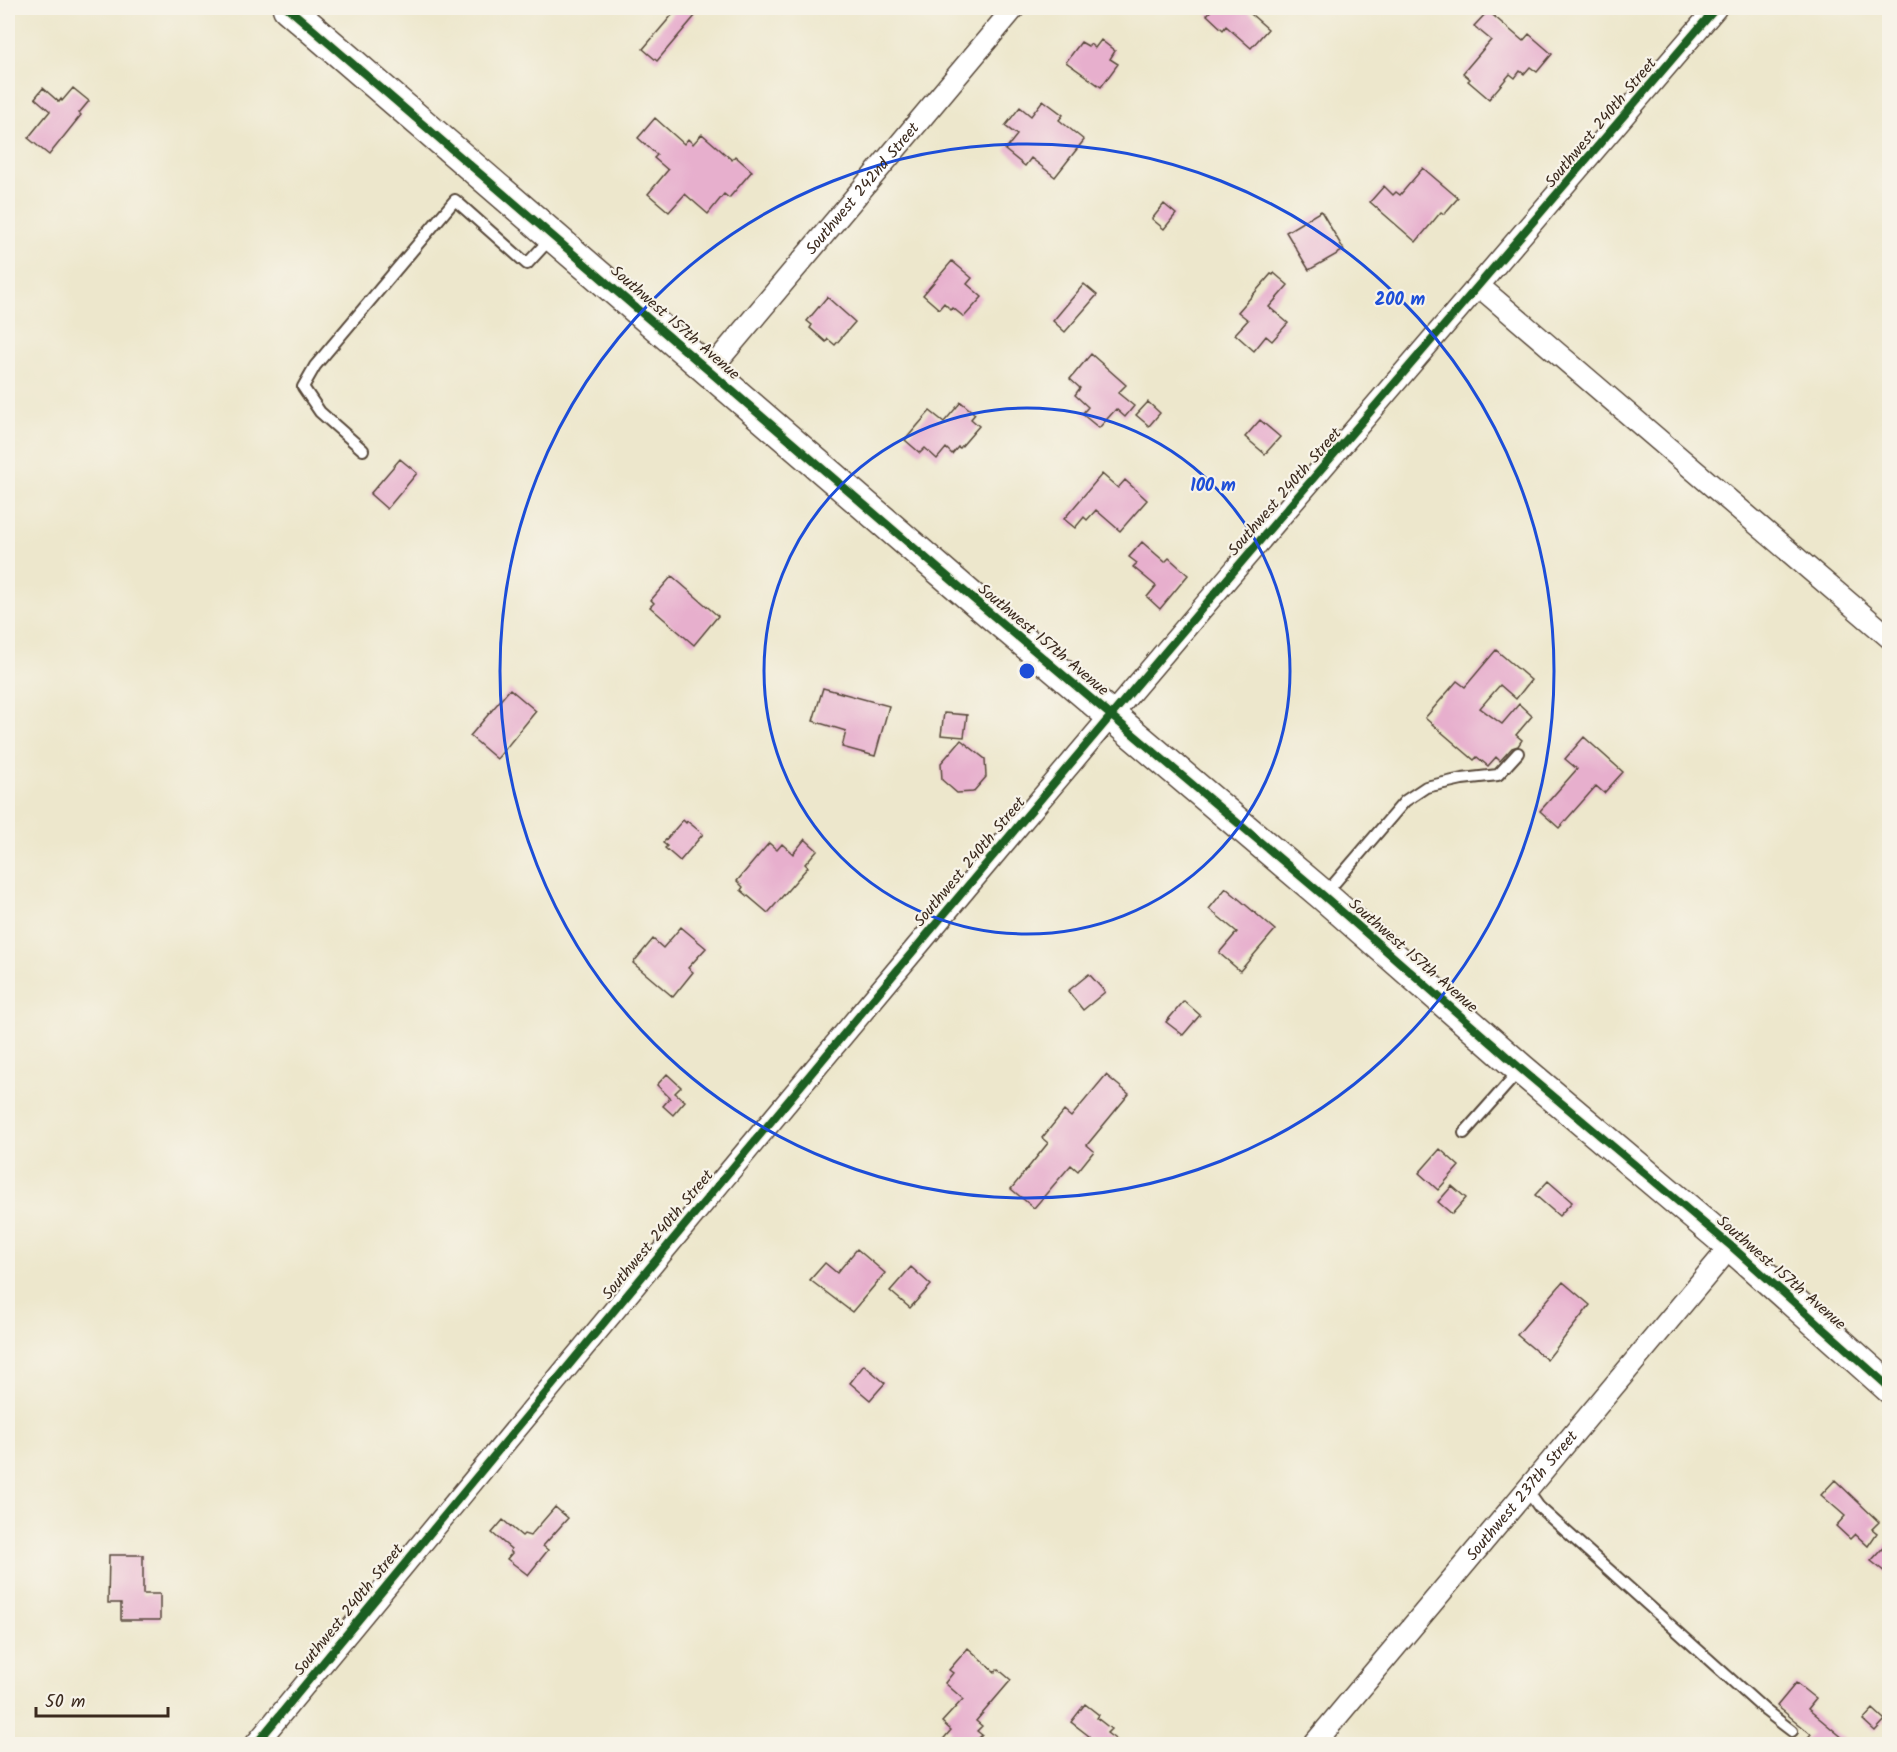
<svg xmlns="http://www.w3.org/2000/svg" width="1897" height="1752" font-family="Kalam,sans-serif">
	<style>
		.building { fill: #e7afcd }
		.lines { fill: none; stroke-linecap: round; stroke-linejoin: round }
		.lane-casing { stroke: #564638; stroke-width: 14 }
		.street-casing { stroke: #564638; stroke-width: 24 }
		.secondary-casing { stroke: #564638; stroke-width: 33 }
		.lane { stroke: #fff; stroke-width: 10 }
		.street { stroke: #fff; stroke-width: 21 }
		.secondary { stroke: #fff; stroke-width: 30 }
		.cycleway-casing { stroke: #f7f3e8; stroke-width: 11 }
		.cycleway { stroke: #1b5e20; stroke-width: 8 }
		.ring { fill: none; stroke: #1d4ed8; stroke-width: 3 }
		.labels { text-anchor: middle; dominant-baseline: central; stroke-width: 4.5; stroke-linejoin: round; paint-order: stroke }
		.street-label { font-size: 16px; fill: #3b2a1e; stroke: #f7f3e8 }
		.centre { fill: #1d4ed8; stroke: #f7f3e8; stroke-width: 3 }
		.ring-label { font-size: 18px; text-anchor: middle; font-weight: bold; fill: #1d4ed8; stroke: #f7f3e8; stroke-width: 4.5; stroke-linejoin: round; paint-order: stroke }
	</style>
	<rect width="100%" height="100%" fill="#f7f3e8"/>
	<filter id="ink" filterUnits="userSpaceOnUse"><feTurbulence type="fractalNoise" baseFrequency=".0167" numOctaves="2"/><feDisplacementMap in="SourceGraphic" scale="12" xChannelSelector="R" yChannelSelector="G"/><feConvolveMatrix kernelMatrix="1 2 1 2 8 2 1 2 1" color-interpolation-filters="sRGB"/></filter>
	<filter id="wash" filterUnits="userSpaceOnUse"><feTurbulence type="fractalNoise" baseFrequency=".008" numOctaves="4" result="noise"/><feDisplacementMap in="SourceGraphic" scale="24" xChannelSelector="R" yChannelSelector="G"/><feGaussianBlur stdDeviation="1.35" result="paint"/><feColorMatrix in="noise" values="0 0 0 0 0 0 0 0 0 0 0 0 0 0 0 0 0 1.4 0 .05"/><feComposite in="paint" operator="in"/></filter>
	<g filter="url(#wash)">
		<rect width="100%" height="100%" fill="#ede7cc"/>
		<g id="blocks">
			<path class="building" d="M678,8H685L695,16L657,61L643,49Z
				M1213,8H1244L1268,29L1251,48L1226,26L1223,30L1207,15Z
				M1488,11L1523,41L1529,34L1552,54L1537,72L1530,67L1524,74L1520,71L1515,78L1510,74L1489,99L1468,81L1470,79L1463,73L1491,40L1474,26Z
				M1101,40L1115,51L1110,59L1118,64L1101,87L1066,62L1081,42L1088,46L1090,44L1095,48Z
				M43,88L59,102L61,99L62,101L73,88L89,101L79,113L81,115L49,155L28,138L50,111L35,98Z
				M1043,100L1063,115L1059,120L1084,140L1055,177L1031,158L1025,166L1005,150L1017,135L1005,126L1020,107L1031,116Z
				M655,118L684,144L688,139L693,144L702,134L732,160L735,156L752,171L729,198L724,194L708,214L685,194L669,212L648,194L668,170L654,158L657,155L638,138Z
				M1423,168L1458,198L1444,214L1441,212L1416,242L1370,202L1384,186L1393,195L1396,192L1400,195Z
				M1164,204L1176,214L1164,229L1152,219Z
				M1321,211L1344,250L1309,270L1286,232Z
				M952,261L972,278L967,284L982,297L964,317L953,308L951,310L944,303L939,309L923,295Z
				M1274,273L1288,285L1269,307L1288,323L1272,341L1266,336L1254,351L1235,334L1248,320L1238,312L1271,274L1273,275Z
				M1084,284L1097,295L1065,332L1053,321Z
				M827,297L855,322L835,345L828,339L826,342L810,328L812,325L807,321Z
				M1091,354L1126,385L1118,393L1134,406L1125,417L1116,409L1099,428L1082,414L1088,407L1075,395L1080,388L1070,379Z
				M961,402L975,414L971,419L979,426L960,448L958,447L952,454L946,448L937,459L925,448L920,453L905,440L930,411L944,422Z
				M1148,402L1160,413L1149,426L1136,415Z
				M1260,420L1280,437L1265,454L1245,437Z
				M400,459L417,473L387,509L370,494Z
				M1102,474L1118,488L1125,480L1147,500L1120,531L1096,510L1087,520L1084,517L1075,528L1064,519Z
				M1142,542L1165,562L1169,558L1188,575L1160,609L1147,597L1156,586L1133,567L1137,563L1129,557Z
				M672,576L718,616L694,645L650,607L654,603L651,600Z
				M1496,650L1531,680L1516,699L1500,685L1480,708L1502,724L1519,704L1532,716L1516,735L1522,740L1518,746L1512,748L1500,761L1496,757L1488,766L1477,757L1474,760L1425,718L1457,681L1465,687Z
				M823,688L889,706L875,756L842,747L846,731L813,721Z
				M510,689L536,711L497,759L470,736Z
				M944,713L967,715L964,737L941,735Z
				M1584,737L1623,772L1604,793L1596,786L1559,828L1540,811L1577,769L1565,759Z
				M961,740L985,759L986,777L973,792L957,793L942,780L941,763Z
				M683,820L686,823L687,821L703,834L680,861L665,848L667,846L663,843Z
				M805,839L817,850L805,864L808,867L768,913L741,890L743,887L737,881L769,843L777,850L782,844L793,854Z
				M1226,888L1275,930L1240,971L1219,953L1237,932L1209,909Z
				M681,927L706,948L688,968L693,972L673,997L633,963L653,939L663,948Z
				M1089,974L1105,992L1083,1010L1068,991Z
				M1184,1001L1200,1015L1183,1035L1166,1022Z
				M667,1074L681,1087L675,1093L685,1101L673,1115L663,1106L670,1098L657,1085Z
				M1106,1075L1129,1094L1087,1145L1094,1151L1078,1171L1071,1165L1034,1208L1011,1189L1048,1143L1042,1138L1064,1111L1071,1117Z
				M1440,1149L1459,1166L1438,1190L1419,1173Z
				M1548,1181L1572,1202L1559,1216L1535,1195Z
				M1452,1186L1466,1198L1452,1214L1438,1202Z
				M857,1249L885,1273L852,1312L810,1280L825,1263L837,1273Z
				M911,1267L931,1285L910,1308L890,1291Z
				M1563,1282L1590,1305L1547,1360L1517,1335Z
				M864,1365L885,1383L870,1400L850,1383Z
				M1835,1480L1879,1522L1872,1529L1877,1533L1868,1546L1855,1534L1850,1539L1836,1526L1845,1516L1821,1495Z
				M555,1507L568,1518L543,1546L548,1550L528,1575L507,1559L512,1553L510,1551L511,1549L492,1533L503,1520L522,1536L524,1534L530,1536Z
				M1890,1540V1576L1871,1561Z
				M109,1555H143V1594H160V1620H121V1603H108Z
				M968,1648L995,1672L998,1669L1011,1680L976,1721L982,1726L977,1731L982,1735L973,1744H939L951,1730L942,1722L963,1699L945,1683L953,1673L949,1670Z
				M1796,1683L1816,1699L1808,1709L1850,1744H1802L1811,1734L1777,1706Z
				M1085,1704L1099,1715L1097,1718L1111,1729L1107,1733L1122,1744H1082L1089,1736L1071,1722Z
				M1873,1709L1885,1720L1875,1731L1863,1720Z"/>
		</g>
	</g>
	<g filter="url(#ink)">
		<use href="#blocks" fill-opacity="0" stroke="#564638" stroke-width="1.5"/>
		<g class="lines">
			<g class="lane-casing">
				<path id="lane" d="M363,450L320,412L303,387L315,366L455,200L527,264L551,238
					M1326,893L1405,801L1426,787L1462,779L1498,775L1518,753
					M1464,1133L1519,1071
					M1527,1490L1539,1507L1766,1711L1792,1731"/>
			</g>
			<g class="street-casing">
				<g id="street">
					<path d="M1480,287L1890,638"/>
					<path id="s1" d="M710,370L1014,8"/>
					<path d="M256,1744C539,1401 822,1058 1109,718C1310,480 1515,245 1716,8"/>
					<path id="s2" d="M1314,1744L1731,1246"/>
				</g>
			</g>
			<g class="secondary-casing">
				<path id="secondary" d="M288,8L977,602L1324,896L1521,1069L1731,1246L1890,1388"/>
			</g>
			<use href="#lane" class="lane"/>
			<use href="#street" class="street"/>
			<use href="#secondary" class="secondary"/>
			<g class="cycleway-casing">
				<path id="cycleway" d="M288,8L977,602L1324,896L1521,1069L1731,1246L1890,1388
					M256,1744C539,1401 822,1058 1109,718C1310,480 1515,245 1716,8"/>
			</g>
			<use href="#cycleway" class="cycleway"/>
		</g>
	</g>
	<g class="ring">
		<circle cx="1027" cy="671" r="263"/>
		<circle cx="1027" cy="671" r="527"/>
	</g>
	<g class="labels">
		<g class="street-label">
			<text transform="translate(1601 123) rotate(-50)">Southwest 240th Street</text>
			<text stroke="none"><textPath href="#s1" startOffset="237">Southwest 242nd Street</textPath></text>
			<text transform="translate(675 323) rotate(41)">Southwest 157th Avenue</text>
			<text transform="translate(1285 492) rotate(-49)">Southwest 240th Street</text>
			<text transform="translate(1043 640) rotate(40)">Southwest 157th Avenue</text>
			<text transform="translate(970 862) rotate(-50)">Southwest 240th Street</text>
			<text transform="translate(1413 956) rotate(41)">Southwest 157th Avenue</text>
			<text transform="translate(658 1235) rotate(-50)">Southwest 240th Street</text>
			<text transform="translate(1781 1273) rotate(41)">Southwest 157th Avenue</text>
			<text stroke="none"><textPath href="#s2" startOffset="324">Southwest 237th Street</textPath></text>
			<text transform="translate(349 1610) rotate(-51)">Southwest 240th Street</text>
		</g>
	</g>
	<circle cx="1027" cy="671" r="9" class="centre"/>
	<g class="ring-label">
		<text x="1400" y="305">200 m</text>
		<text x="1213" y="491">100 m</text>
	</g>
	<rect width="1897" height="1752" fill="none" stroke="#f7f3e8" stroke-width="30"/>
	<path d="M36 1707v9h132v-9" fill="none" stroke="#3b2a1e" stroke-width="3"/>
	<text x="45" y="1707" font-size="18" fill="#3b2a1e" stroke="#f7f3e8" stroke-width="4.5" paint-order="stroke">50 m</text>
</svg>
